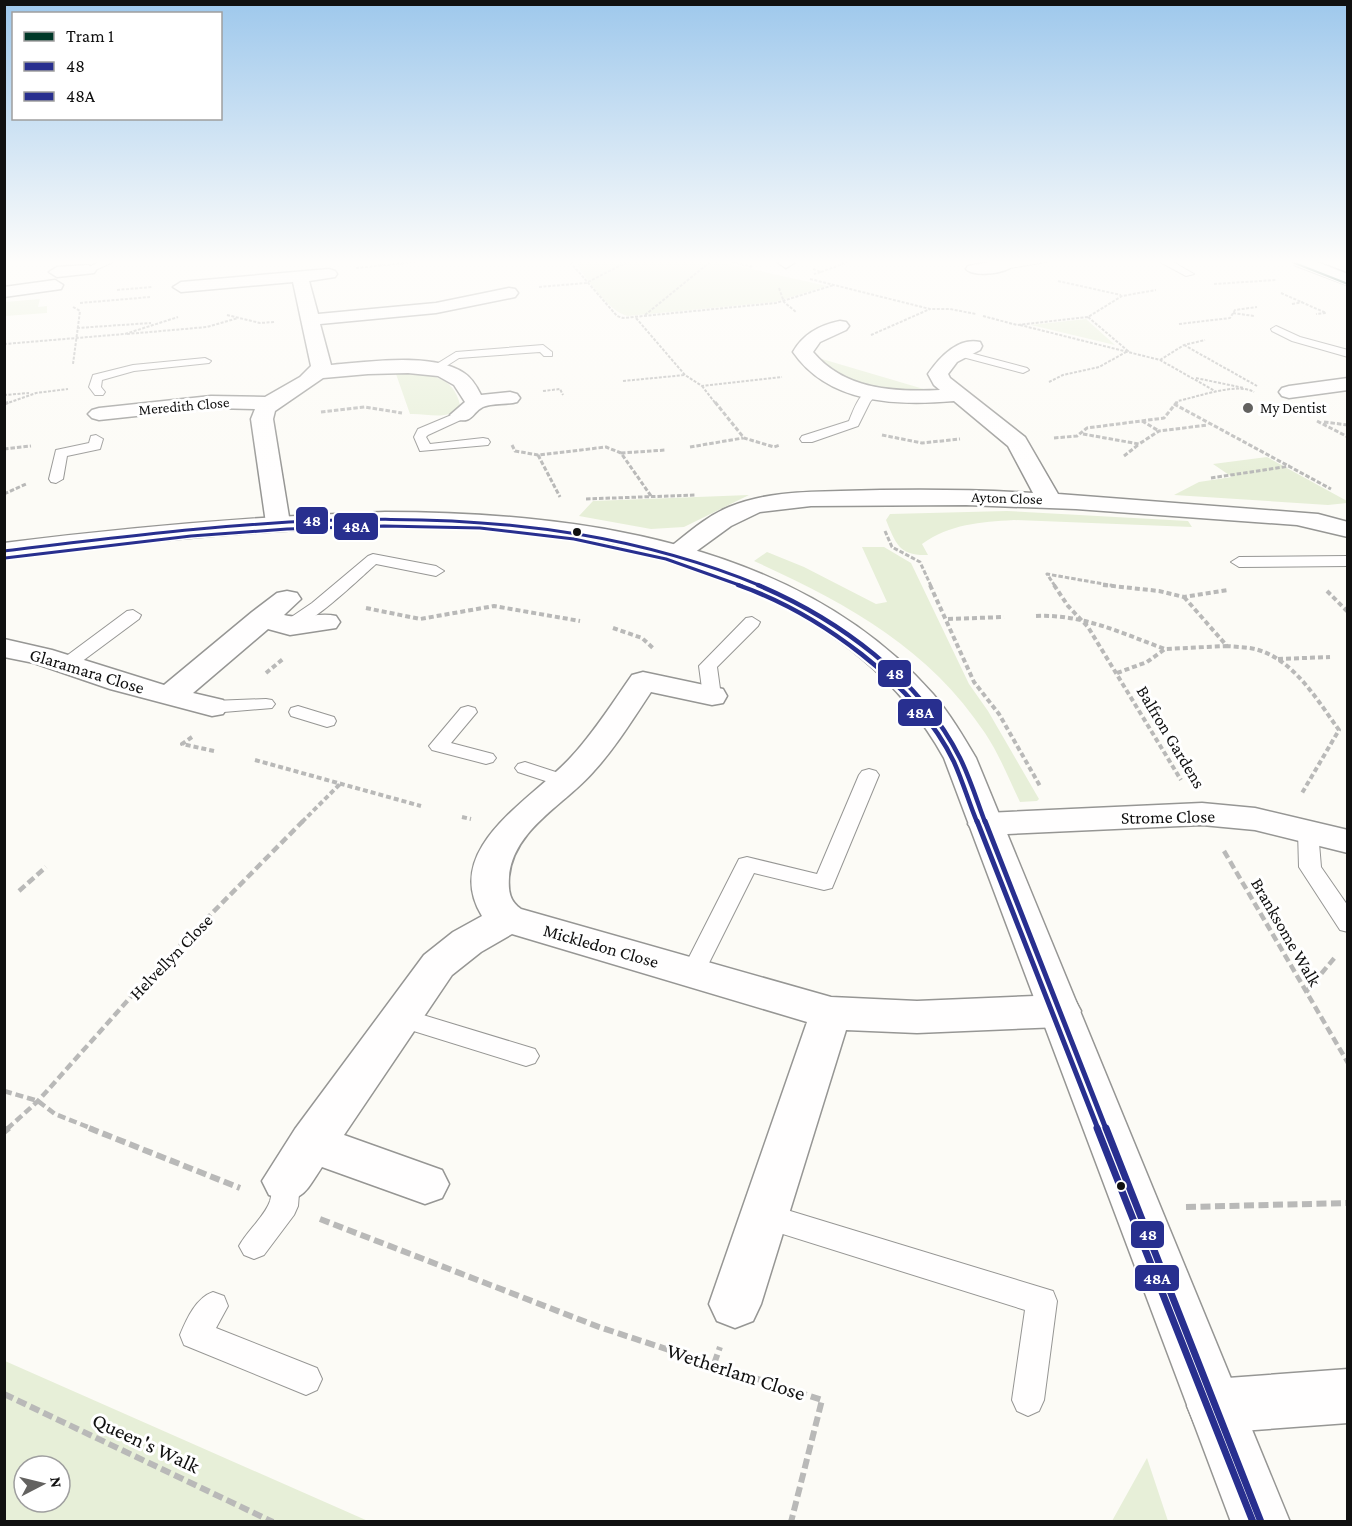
<svg xmlns="http://www.w3.org/2000/svg" width="1352" height="1526" font-family="'Crimson Pro',serif">
	<style>
		.green { fill: #e7efd8; fill-rule: evenodd }
		.lines { fill: none; stroke-linecap: round; stroke-linejoin: round }
		.service-casing { stroke: #969694; stroke-width: 2 }
		.minor-casing { stroke: #969694; stroke-width: 3 }
		.tertiary-casing { stroke: #969694; stroke-width: 3 }
		.path-far4 { stroke: #b9b9b8; stroke-width: 2; stroke-dasharray: 3 1.5; stroke-linecap: butt }
		.path-far3 { stroke: #b9b9b8; stroke-width: 3; stroke-dasharray: 4.5 2; stroke-linecap: butt }
		.path-far2 { stroke: #b9b9b8; stroke-width: 4; stroke-dasharray: 5 3; stroke-linecap: butt }
		.path-far1 { stroke: #b9b9b8; stroke-width: 4.5; stroke-dasharray: 8 4; stroke-linecap: butt }
		.path { stroke: #b9b9b8; stroke-width: 6; stroke-dasharray: 10 4.5; stroke-linecap: butt }
		.service { fill: #fffefe; fill-rule: evenodd }
		.minor { fill: #fffefe; fill-rule: evenodd }
		.tertiary { fill: #fffefe; fill-rule: evenodd }
		.bus-1-far3-casing { stroke: #fff; stroke-width: 6 }
		.bus-1-far2-casing { stroke: #fff; stroke-width: 9 }
		.bus-1-far1-casing { stroke: #fff; stroke-width: 10 }
		.bus-1-casing { stroke: #fff; stroke-width: 11 }
		.bus-2-far3-casing { stroke: #fff; stroke-width: 6 }
		.bus-2-far2-casing { stroke: #fff; stroke-width: 9 }
		.bus-2-far1-casing { stroke: #fff; stroke-width: 10 }
		.bus-2-casing { stroke: #fff; stroke-width: 11 }
		.bus-1-far3 { stroke: #282f8f; stroke-width: 3 }
		.bus-1-far2 { stroke: #282f8f; stroke-width: 4.5 }
		.bus-1-far1 { stroke: #282f8f; stroke-width: 5 }
		.bus-1 { stroke: #282f8f; stroke-width: 7 }
		.bus-2-far3 { stroke: #282f8f; stroke-width: 3 }
		.bus-2-far2 { stroke: #282f8f; stroke-width: 4.5 }
		.bus-2-far1 { stroke: #282f8f; stroke-width: 5 }
		.bus-2 { stroke: #282f8f; stroke-width: 7 }
		.tram-1-casing { stroke: #fff; stroke-width: 4.5 }
		.tram-1 { stroke: #003828; stroke-width: 2 }
		.poi-dot { fill: #636260; stroke: #fff; stroke-width: 2 }
		.bus-dot { fill: #101010; stroke: #fff; stroke-width: 2 }
		.labels { text-anchor: middle; dominant-baseline: central; stroke-width: 6; stroke-linejoin: round; paint-order: stroke }
		.far-street-label { font-size: 15px; fill: #101010; stroke: #fff }
		.far-poi-label { font-size: 15px; fill: #101010; stroke: #fff; text-anchor: start }
		.street-label { font-size: 18px; fill: #101010; stroke: #fff }
		.near-street-label { font-size: 21px; fill: #101010; stroke: #fff }
		.line-badge { stroke: #fff; stroke-width: 2 }
		.badge-label { font-size: 16px; text-anchor: middle; font-weight: bold; fill: #fff }
	</style>
	<rect width="100%" height="100%" fill="#fcfbf6"/>
	<path class="green" d="M575,262H720L827,286L775,302L628,316C609,312 586,278 575,262Z
		M40,299L38,307L47,306V313L5,316V302Z
		M1086,319L1115,345L1031,325Z
		M822,359L927,390C902,394 870,390 846,380C837,376 828,367 819,360Z
		M396,374C423,374 453,372 460,405C450,422 427,413 410,414Z
		M1267,457L1347,501V503L1328,505L1174,495L1199,482L1232,477L1213,464Z
		M749,495L684,527L651,529L579,516L593,501Z
		M1007,511L1188,521L1192,527L1014,520C980,522 950,524 922,544L928,555C899,556 896,544 886,520L890,514Z
		M862,547H884L911,563L969,684L988,711L1039,799L1037,801L1020,802C1009,779 999,754 985,733C928,647 846,603 754,561L767,552L804,567L876,604L887,602Z
		M5,1361L368,1521H5ZM24,1466H60V1502H24Z
		M1147,1458L1168,1521H1112Z"/>
	<g class="lines">
		<g class="service-casing">
			<path id="service" d="M99,262H113L91,272L83,270Z
				M1010,262H1046L1004,269L999,266Z
				M1160,262H1173L1194,274L1186,276Z
				M1276,326L1300,337L1348,350V357L1292,341L1272,331L1271,329Z
				M543,345L552,352V356H544L540,352L459,358L437,372L433,373L427,370L456,352Z
				M959,350L1027,368L1029,370L1023,373L955,355V351Z
				M205,358L211,361L209,363L134,371L102,380L101,387L105,392L103,395H95L89,387L93,375L133,365Z
				M872,388L878,392L870,402L858,426L812,442H802L800,439L802,436L849,421C854,409 859,393 872,388Z
				M461,411L467,415L465,418L428,435L426,437L430,444L483,438L488,439L490,442L488,445L420,451L414,437L418,429Z
				M96,435L103,439L100,449L67,456L63,479L56,483L51,482L49,479L56,450L89,443L91,436Z
				M373,554L436,566L444,571L436,576L376,564C360,578 303,634 284,630L282,626L284,622L312,603L368,556Z
				M1348,556V566L1239,567L1231,562L1239,557Z
				M133,610L141,615L139,619L73,668H61L58,664L61,660L127,611Z
				M752,617L760,622L758,626L717,667L721,696L718,700H706L703,696L699,666L746,618Z
				M266,699L272,700L275,704L272,708L212,713L206,711L203,707L206,703L212,701Z
				M298,706L334,717L336,721L334,725L327,727L291,716L289,712L291,708Z
				M468,706L475,708L477,712L451,743L493,754L496,758L493,762L486,764L432,750L429,746L461,708Z
				M525,762L571,777L574,781L571,785L564,787L518,772L515,768L518,764Z
				M869,769L876,771L879,775L832,888L824,890L754,873L701,979L693,982L685,979L681,973L739,859L747,857L817,874L859,775L862,771Z
				M1308,824L1315,826L1318,831L1321,867L1348,906V932L1340,930L1299,867L1298,831L1301,826Z
				M400,1008L535,1049L539,1056L535,1063L526,1066L391,1024L388,1017L391,1010Z
				M286,1169L296,1173L300,1181L298,1206L294,1215L264,1255L254,1259L244,1255L239,1246C247,1231 265,1216 270,1201C273,1191 271,1182 276,1173Z
				M764,1203L1053,1291L1057,1301L1044,1400L1039,1411L1028,1416L1017,1411L1012,1400L1025,1310L754,1225L750,1216L754,1207Z
				M213,1292L224,1296L228,1306L216,1328L317,1368L322,1379L317,1390L306,1395L184,1345L180,1335C187,1318 196,1298 213,1292Z"/>
		</g>
		<g class="minor-casing">
			<path id="minor" d="M777,262H794V263L786,268Z
				M991,262H1009L1012,266C1005,274 973,277 966,269L968,266Z
				M88,265L96,270L94,273L57,277L49,272L57,267Z
				M329,269L335,271L337,274L335,277L309,281L318,314L436,303L509,288L515,289L518,293L515,297L436,313L320,324L331,365C367,362 433,352 464,373C472,378 477,387 481,395L510,392L517,394L520,398L517,402C507,405 492,403 483,407C471,413 474,424 454,419L450,415L465,402L454,385L438,376L408,373L368,374L323,378L275,411L273,419L290,523L287,528L278,530L269,528L266,523L251,419L255,409L211,408L99,420L92,418L88,414L92,410L99,408L211,396L265,397L300,377L311,366L293,282L181,292L173,287L181,282Z
				M55,280L63,285L61,289L4,297V287Z
				M840,321L846,322L849,326L846,330L820,342L813,352C845,390 893,392 940,390L934,385L928,374C939,358 958,337 980,342L982,346L980,350L957,362L948,374L950,378L1025,437L1058,494L1318,514L1348,522V537L1297,525L1076,509L966,505L811,506L760,512L731,526L687,558L678,561L669,558L665,553L669,548C688,533 707,516 729,507C765,492 804,492 841,491C905,489 969,489 1033,493L1008,446L954,401C896,406 829,404 793,352C803,334 820,325 840,321Z
				M1348,378V390L1289,398L1282,396L1279,392L1282,388L1289,386Z
				M287,591L297,593L301,599L284,615C301,620 319,612 336,616L340,622L336,628L290,635L268,629L193,693L223,700L228,707L223,714L212,716L110,689L34,663L4,657V639L52,650L164,685L252,612L277,593Z
				M643,672L723,689L727,696L723,703L712,705L651,692C633,719 616,747 594,771C566,804 513,829 509,877C508,892 510,901 521,909L831,997L917,1001L1060,995L1075,1000L1081,1011L1075,1022L1060,1027L917,1033L846,1030L761,1304L753,1321L735,1328L717,1321L709,1304L807,1022L512,934L481,952L452,975L344,1135L442,1170L449,1184L442,1198L425,1204L322,1167C306,1191 301,1207 269,1195L262,1181L295,1129L424,955L453,932L482,916C440,847 534,799 572,756C595,731 613,702 632,675Z
				M1202,803L1255,808L1348,830V853L1255,830L1202,825L986,835L974,832L968,824L974,816L986,813Z
				M1348,1369V1423L1214,1433L1195,1425L1187,1406L1195,1387L1214,1379Z"/>
		</g>
		<g class="tertiary-casing">
			<path id="tertiary" d="M1293,262H1317L1348,274V285L1295,265Z
				M385,512C576,512 799,542 933,694C950,714 963,736 976,758L1290,1522H1231L944,758C900,679 833,627 750,591C707,571 662,556 615,545C529,526 438,525 351,528C235,531 119,544 4,559V543C131,527 257,516 385,512Z"/>
		</g>
		<path class="path-far4" d="M570,262L617,316L623,318L776,303L834,285
			M732,262L753,267
			M356,268L415,262
			M813,269L821,272L814,274
			M821,272L848,262
			M810,279L930,309H950L976,314
			M1058,281L1121,295
			M1214,284L1276,280
			M539,287L586,283L627,262
			M779,288L784,302L796,312
			M117,290L152,287
			M1281,293L1326,313L1316,314
			M80,303L150,297
			M1292,304L1303,302
			M73,307L80,311L73,364
			M1233,313L1254,316
			M227,315L260,323L275,322
			M645,315L710,262
			M983,316L1017,325L1088,317L1122,296L1156,290
			M636,318L685,375L702,386L782,377
			M1179,324L1230,318L1235,310L1257,307
			M1020,325L1160,360L1215,391
			M77,328L151,323
			M127,334L207,327L238,318
			M871,335L930,309
			M4,344L125,334L178,317
			M1184,345L1257,386
			M1160,360L1184,345L1205,340
			M1196,378L1244,388
			M623,381L685,375
			M1049,382L1063,375L1099,367L1128,351L1088,317
			M702,386L716,404
			M543,391L560,389L563,395
			M4,395L29,393
			M5,404L36,393L68,389
			M1176,404L1178,401C1197,397 1237,382 1254,392"/>
		<path class="path-far3" d="M715,402L744,438L774,447L780,445
			M4,404L9,402
			M1174,404L1331,489
			M321,412L365,407L402,413
			M1142,421L1159,431
			M1317,421L1348,437
			M1324,422L1348,425
			M1083,434L1139,444L1159,431L1208,425
			M882,435L922,443L960,439
			M1054,438L1077,436L1087,428L1164,418L1177,402
			M512,445L515,451L538,455L606,447L621,453L651,496
			M690,447L743,438
			M4,449L31,446
			M621,453L666,450
			M538,455L560,497
			M1124,456L1138,445
			M1211,478L1290,466
			M4,494L26,484
			M586,499L695,495
			M885,531L892,547L920,562L931,586
			M1055,586L1047,574L1115,586"/>
		<path class="path-far2" d="M930,585L974,682L999,714L1040,786
			M1054,585L1068,606L1088,627L1181,780
			M1103,585L1159,591L1184,597L1228,590
			M1327,591L1348,612
			M1184,597L1227,646C1236,647 1246,647 1255,649C1294,659 1317,700 1339,730L1302,793
			M366,608L420,619L494,606L580,621
			M1036,616C1083,614 1121,633 1165,649
			M948,619L1004,617
			M613,628L642,638L654,649
			M1278,659L1330,657
			M266,673L283,659
			M1117,673L1147,662L1165,649L1227,646
			M192,737L182,744L214,751
			M255,760L421,806
			M462,817L471,819
			M302,822L340,784"/>
		<path class="path-far1" d="M1224,851L1348,1063
			M19,891L46,867
			M1306,992L1336,956
			M4,1091L38,1101L55,1114L93,1129
			M7,1129L38,1101L146,980L303,821"/>
		<path class="path" d="M89,1128L240,1188
			M4,1132L9,1128
			M1186,1207L1348,1203
			M320,1219L599,1327L822,1400L791,1522
			M714,1364L720,1347
			M4,1394L273,1522"/>
		<use href="#service" class="service"/>
		<use href="#minor" class="minor"/>
		<use href="#tertiary" class="tertiary"/>
		<g class="bus-1-far3-casing">
			<path id="bus-1-far3" d="M4,551C256,520 520,486 761,586"/>
		</g>
		<g class="bus-1-far2-casing">
			<path id="bus-1-far2" d="M758,585C838,619 920,678 960,758C970,778 977,801 985,822"/>
		</g>
		<g class="bus-1-far1-casing">
			<path id="bus-1-far1" d="M985,821L1106,1129"/>
		</g>
		<g class="bus-1-casing">
			<path id="bus-1" d="M1106,1128L1261,1522"/>
		</g>
		<g class="bus-2-far3-casing">
			<path id="bus-2-far3" d="M5,558L191,536L287,529L384,526L480,528L574,539L666,559L742,586"/>
		</g>
		<g class="bus-2-far2-casing">
			<path id="bus-2-far2" d="M738,585C818,613 916,683 954,762C963,782 969,803 977,822"/>
		</g>
		<g class="bus-2-far1-casing">
			<path id="bus-2-far1" d="M977,821L1098,1129"/>
		</g>
		<g class="bus-2-casing">
			<path id="bus-2" d="M1097,1128L1253,1522"/>
		</g>
		<use href="#bus-1-far3" class="bus-1-far3"/>
		<use href="#bus-1-far2" class="bus-1-far2"/>
		<use href="#bus-1-far1" class="bus-1-far1"/>
		<use href="#bus-1" class="bus-1"/>
		<use href="#bus-2-far3" class="bus-2-far3"/>
		<use href="#bus-2-far2" class="bus-2-far2"/>
		<use href="#bus-2-far1" class="bus-2-far1"/>
		<use href="#bus-2" class="bus-2"/>
		<g class="tram-1-casing">
			<path id="tram-1" d="M1292,262L1348,284"/>
		</g>
		<use href="#tram-1" class="tram-1"/>
	</g>
	<linearGradient id="sky" x2="0" y2="1"><stop stop-color="#9ec8ec"/><stop offset="0.55" stop-color="#fefdfb"/><stop offset="1" stop-color="#fefdfb" stop-opacity="0"/></linearGradient>
	<rect width="1352" height="476" fill="url(#sky)"/>
	<circle class="poi-dot" cx="1248" cy="408" r="6"/>
	<g class="bus-dot">
		<circle cx="577" cy="532" r="5"/>
		<circle cx="1121" cy="1186" r="5"/>
	</g>
	<g class="labels">
		<g class="far-street-label">
			<text transform="translate(184 406) rotate(-5)">Meredith Close</text>
			<text transform="translate(1007 498) rotate(2)">Ayton Close</text>
		</g>
		<g class="far-poi-label">
			<text x="1260" y="408">My Dentist</text>
		</g>
		<g class="street-label">
			<text transform="translate(87 671) rotate(17)">Glaramara Close</text>
			<text transform="translate(1171 737) rotate(59)">Balfron Gardens</text>
			<text transform="translate(1168 817) rotate(-1)">Strome Close</text>
			<text transform="translate(1286 932) rotate(60)">Branksome Walk</text>
			<text transform="translate(601 946) rotate(16)">Mickledon Close</text>
			<text transform="translate(171 957) rotate(-46)">Helvellyn Close</text>
		</g>
		<g class="near-street-label">
			<text transform="translate(736 1372) rotate(18)">Wetherlam Close</text>
			<text transform="translate(146 1443) rotate(25)">Queen's Walk</text>
		</g>
	</g>
	<g class="line-badge">
		<rect x="295" y="506" width="34" height="29" rx="6" fill="#282f8f"/>
		<rect x="333" y="512" width="46" height="29" rx="6" fill="#282f8f"/>
		<rect x="877" y="659" width="35" height="29" rx="6" fill="#282f8f"/>
		<rect x="897" y="698" width="46" height="29" rx="6" fill="#282f8f"/>
		<rect x="1130" y="1220" width="35" height="29" rx="6" fill="#282f8f"/>
		<rect x="1134" y="1264" width="46" height="28" rx="6" fill="#282f8f"/>
	</g>
	<g class="badge-label">
		<text x="312" y="526">48</text>
		<text x="356" y="532">48A</text>
		<text x="895" y="679">48</text>
		<text x="920" y="718">48A</text>
		<text x="1148" y="1240">48</text>
		<text x="1157" y="1284">48A</text>
	</g>
	<rect width="1352" height="1526" fill="none" stroke="#101010" stroke-width="12"/>
	<rect x="12" y="12" width="210" height="108" fill="#ffffff" stroke="#9f9f9f" stroke-width="1.5"/>
	<rect x="24" y="32" width="30" height="9" fill="#003828" stroke="#9f9f9f" stroke-width="1.5"/>
	<text x="66" y="42" font-size="18" fill="#101010">Tram 1</text>
	<rect x="24" y="62" width="30" height="9" fill="#282f8f" stroke="#9f9f9f" stroke-width="1.5"/>
	<text x="66" y="72" font-size="18" fill="#101010">48</text>
	<rect x="24" y="92" width="30" height="9" fill="#282f8f" stroke="#9f9f9f" stroke-width="1.5"/>
	<text x="66" y="102" font-size="18" fill="#101010">48A</text>
	<g transform="translate(42 1484) rotate(83)"><circle r="28" fill="#ffffff" stroke="#9f9f9f" stroke-width="1.5"/>
	<path d="M0-4.5L10 22L0 15L-10 22Z" fill="#636260"/>
	<text y="-9" font-size="16" font-weight="bold" text-anchor="middle" fill="#101010">N</text>
	</g>
</svg>
